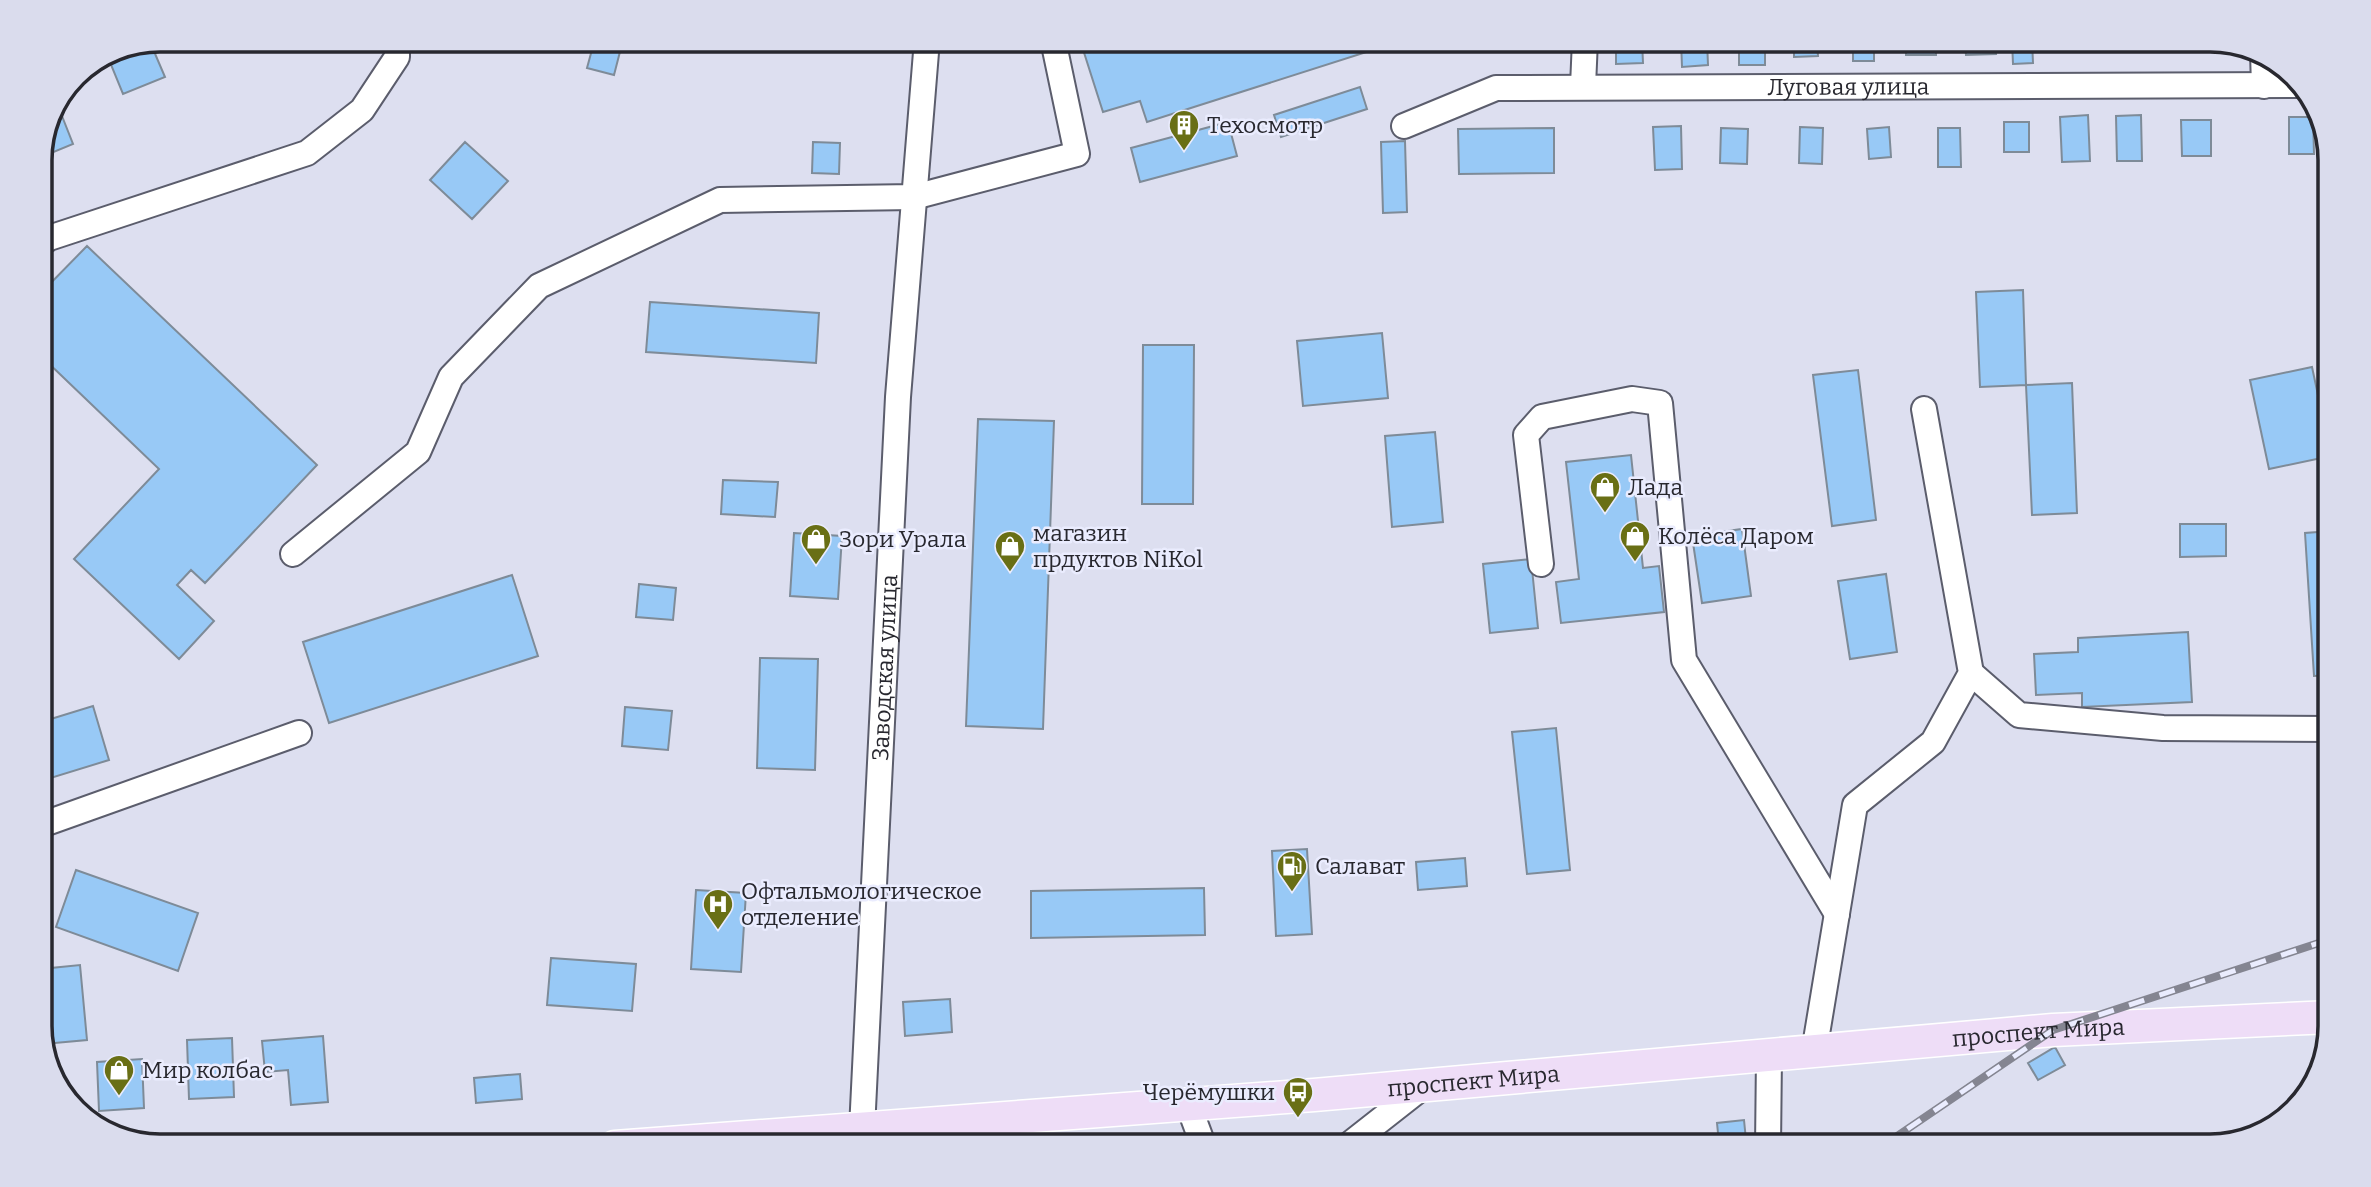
<svg xmlns="http://www.w3.org/2000/svg" width="2371" height="1187" font-family="Bitter,serif">
	<style>
		.building { fill: #98c9f6; stroke: #7e8b98; stroke-width: 2 }
		.lines { fill: none; stroke-linecap: round; stroke-linejoin: round }
		.minor-casing { stroke: #5b5d6c; stroke-width: 28 }
		.major-casing { stroke: #fff; stroke-width: 35 }
		.minor { stroke: #fff; stroke-width: 24 }
		.major { stroke: #eeddf7; stroke-width: 32 }
		.rail-casing { stroke: #848591; stroke-width: 8 }
		.rail { stroke: #eaecfe; stroke-width: 5; stroke-dasharray: 16; stroke-linecap: butt }
		.labels { text-anchor: middle; dominant-baseline: central; stroke-width: 5; stroke-linejoin: round; paint-order: stroke }
		.street-label { font-size: 23px; fill: #28282f; stroke: #eaecfe }
		.poi-label { font-size: 23px; fill: #28282f; stroke: #eaecfe; text-anchor: start }
		.rim { fill: none; stroke: #28282f; stroke-width: 3.5 }
	</style>
	<rect width="100%" height="100%" fill="#dddff0"/>
	<path class="building" d="M572,40H623L614,75L587,68L593,46Z
		M1080,40H1404L1147,122L1140,101L1103,112Z
		M1512,40H1555V47L1513,48Z
		M1616,40H1642L1643,63L1616,64Z
		M1681,40H1707L1708,65L1682,67Z
		M1739,40H1765V65H1739Z
		M1794,40H1817L1818,56L1794,57Z
		M1853,40H1874V61H1853Z
		M1906,40H1936V55H1906Z
		M1965,40H1995L1996,54L1966,55Z
		M2012,40H2032L2033,63L2013,64Z
		M2063,40H2087V51H2063Z
		M2121,40H2144V49L2122,50Z
		M150,42L165,77L123,94L107,55L116,49Z
		M1360,87L1367,109L1281,137L1274,115Z
		M60,111L73,144L44,156L42,150Z
		M2088,115L2090,161L2062,162L2060,117Z
		M2141,115L2142,161H2117L2116,116Z
		M2289,117H2313L2314,154H2289Z
		M2181,120H2211V156H2182Z
		M1228,122L1237,156L1140,182L1131,148Z
		M2004,122H2029V152H2004Z
		M1681,126L1682,169L1655,170L1653,127Z
		M1800,127L1823,128L1822,164L1799,163Z
		M1889,127L1891,157L1869,159L1867,129Z
		M1554,128V173L1459,174L1458,129Z
		M1721,128L1748,129L1747,164L1720,163Z
		M1938,128H1960L1961,167H1938Z
		M1405,141L1407,212L1383,213L1381,142Z
		M465,142L508,181L472,219L430,180Z
		M813,142L840,143L839,174L812,173Z
		M87,246L317,465L205,583L191,570L177,585L214,621L179,659L74,559L159,469L41,356L40,294Z
		M2023,290L2026,385L1980,387L1976,292Z
		M650,302L819,313L816,363L646,352Z
		M1382,333L1388,398L1303,406L1297,341Z
		M1143,345H1194L1193,504H1142Z
		M2312,367L2331,456L2269,469L2250,380Z
		M1858,370L1876,520L1832,526L1813,375Z
		M2072,383L2077,513L2032,515L2026,385Z
		M978,419L1054,421L1043,729L966,726Z
		M1435,432L1443,522L1392,527L1385,436Z
		M1631,455L1643,568L1659,566L1664,612L1561,623L1556,582L1579,579L1566,462Z
		M723,480L778,482L775,517L721,514Z
		M2180,524H2226V556L2180,557Z
		M1742,529L1751,596L1702,603L1692,536Z
		M2331,531V675L2314,676L2305,533Z
		M794,533L842,536L838,599L790,596Z
		M1531,559L1538,628L1490,633L1483,564Z
		M1886,574L1897,652L1850,659L1838,581Z
		M512,575L538,656L329,723L303,642Z
		M639,584L676,588L673,620L636,617Z
		M2188,632L2192,702L2082,707V693L2036,695L2034,654L2078,652V638Z
		M760,658L818,659L815,770L757,768Z
		M93,706L109,760L41,781V722Z
		M625,707L672,711L668,750L622,746Z
		M1556,728L1570,870L1527,874L1512,732Z
		M1307,849L1312,934L1276,936L1272,851Z
		M1465,858L1467,886L1418,890L1416,862Z
		M76,870L198,913L178,971L56,927Z
		M1204,888L1205,935L1031,938V891Z
		M696,890L746,893L741,972L691,969Z
		M551,958L636,964L632,1011L547,1005Z
		M80,965L87,1040L44,1044L41,1035V969Z
		M950,999L952,1032L905,1036L903,1002Z
		M323,1036L328,1102L291,1105L288,1070L265,1072L262,1041Z
		M232,1038L234,1097L189,1099L187,1040Z
		M2055,1047L2065,1065L2038,1080L2028,1063Z
		M142,1059L144,1108L99,1111L97,1062Z
		M520,1074L522,1099L476,1103L474,1078Z
		M1744,1120L1746,1140L1719,1143L1717,1123Z
		M1284,1142L1285,1147L1234,1146Z"/>
	<g class="lines">
		<g class="minor-casing">
			<g id="minor">
				<path d="M2263,53L2264,86"/>
				<path d="M1583,86L1585,40"/>
				<path id="s1" d="M1404,126L1496,88L2301,85"/>
				<path d="M40,244L49,238L307,153L362,110L397,57V40"/>
				<path d="M293,554L418,452L451,377L539,286L720,200L914,197L1077,154L1053,40"/>
				<path d="M1541,564L1526,435L1542,417L1632,399L1660,403L1684,660L1837,914"/>
				<path d="M1971,673L2019,715L2163,728L2331,729"/>
				<path d="M41,825L299,733"/>
				<path d="M1814,1052L1855,805L1933,742L1971,673L1924,409"/>
				<path d="M1188,1104L1204,1147"/>
				<path id="s2" d="M862,1129L898,397L927,40"/>
				<path d="M1346,1147L1425,1085"/>
				<path d="M1768,1147L1769,1055"/>
			</g>
		</g>
		<g class="major-casing">
			<g id="major">
				<path id="s3" d="M615,1147L1314,1095L2053,1030L2331,1017"/>
			</g>
		</g>
		<use href="#minor" class="minor"/>
		<use href="#major" class="major"/>
		<g class="rail-casing">
			<path id="rail" d="M1881,1147L2053,1030L2331,939"/>
		</g>
		<use href="#rail" class="rail"/>
	</g>
	<defs>
		<g id="building-pin" transform="scale(1.575)"><path d="M0 17L-7.5 6A9.5 9.5 0 1 1 7.5 6Z" fill="#696f15" stroke="#eaecfe"/><path d="M-4-6H4V6H1V3H-1V6H-4ZM-2.5-4.3h1.7v1.8h-1.7ZM.8-4.3h1.7v1.8H.8ZM-2.5-1h1.7V.8h-1.7ZM.8-1h1.7V.8H.8Z" fill="#fff"/></g>
		<g id="shop-pin" transform="scale(1.575)"><path d="M0 17L-7.5 6A9.5 9.5 0 1 1 7.5 6Z" fill="#696f15" stroke="#eaecfe"/><path d="M-5-2.5h2.3a2.7 3.5 0 0 1 5.4 0H5L5.5 6h-11ZM-1.5-2.5h3a1.5 2.3 0 0 0-3 0Z" fill="#fff"/></g>
		<g id="fuel-pin" transform="scale(1.575)"><path d="M0 17L-7.5 6A9.5 9.5 0 1 1 7.5 6Z" fill="#696f15" stroke="#eaecfe"/><path d="M-5.5-6h7V0h2V4h1.3V-2.5L3-4.5l.8-.8L6-3V5H2.5V1h-1V6h-7ZM-4.2-4.7v3.2H.2V-4.7Z" fill="#fff"/></g>
		<g id="hospital-pin" transform="scale(1.575)"><path d="M0 17L-7.5 6A9.5 9.5 0 1 1 7.5 6Z" fill="#696f15" stroke="#eaecfe"/><path d="M-5-5h3v3.5h4V-5h3V5h-3V1.5h-4V5h-3Z" fill="#fff"/></g>
		<g id="bus-pin" transform="scale(1.575)"><path d="M0 17L-7.5 6A9.5 9.5 0 1 1 7.5 6Z" fill="#696f15" stroke="#eaecfe"/><path d="M-5-6H5V4H4V6H2V4H-2V6H-4V4H-5ZM-3.5-4V0h7V-4ZM-3.5 1.2v1.5H-2V1.2ZM2 1.2v1.5H3.5V1.2Z" fill="#fff"/></g>
	</defs>
	<g fill-rule="evenodd">
		<use href="#building-pin" x="1184" y="125"/>
		<use href="#shop-pin" x="1605" y="487"/>
		<use href="#shop-pin" x="1635" y="536"/>
		<use href="#shop-pin" x="816" y="539"/>
		<use href="#shop-pin" x="1010" y="546"/>
		<use href="#fuel-pin" x="1292" y="866"/>
		<use href="#hospital-pin" x="718" y="904"/>
		<use href="#shop-pin" x="119" y="1070"/>
		<use href="#bus-pin" x="1298" y="1092"/>
	</g>
	<g class="labels">
		<g class="street-label">
			<text stroke="none"><textPath href="#s1" startOffset="452">Луговая улица</textPath></text>
			<text stroke="none"><textPath href="#s2" startOffset="462">Заводская улица</textPath></text>
			<text stroke="none"><textPath href="#s3" startOffset="1428">проспект Мира</textPath></text>
			<text stroke="none"><textPath href="#s3" startOffset="861">проспект Мира</textPath></text>
		</g>
		<g class="poi-label">
			<text x="1207" y="125">Техосмотр</text>
			<text x="1628" y="487">Лада</text>
			<text x="1033" y="533">магазин<tspan x="1033" dy="26">прдуктов NiKol</tspan></text>
			<text x="1658" y="536">Колёса Даром</text>
			<text x="839" y="539">Зори Урала</text>
			<text x="1315" y="866">Салават</text>
			<text x="741" y="891">Офтальмологическое<tspan x="741" dy="26">отделение</tspan></text>
			<text x="142" y="1070">Мир колбас</text>
			<text x="1275" y="1092" text-anchor="end">Черёмушки</text>
		</g>
	</g>
	<path d="M0 0H2371V1187H0ZM160 52H2210A108 108 0 0 1 2318 160V1026A108 108 0 0 1 2210 1134H160A108 108 0 0 1 52 1026V160A108 108 0 0 1 160 52Z" fill="#dadced" fill-rule="evenodd"/>
	<path class="rim" d="M160 52H2210A108 108 0 0 1 2318 160V1026A108 108 0 0 1 2210 1134H160A108 108 0 0 1 52 1026V160A108 108 0 0 1 160 52Z"/>
</svg>
